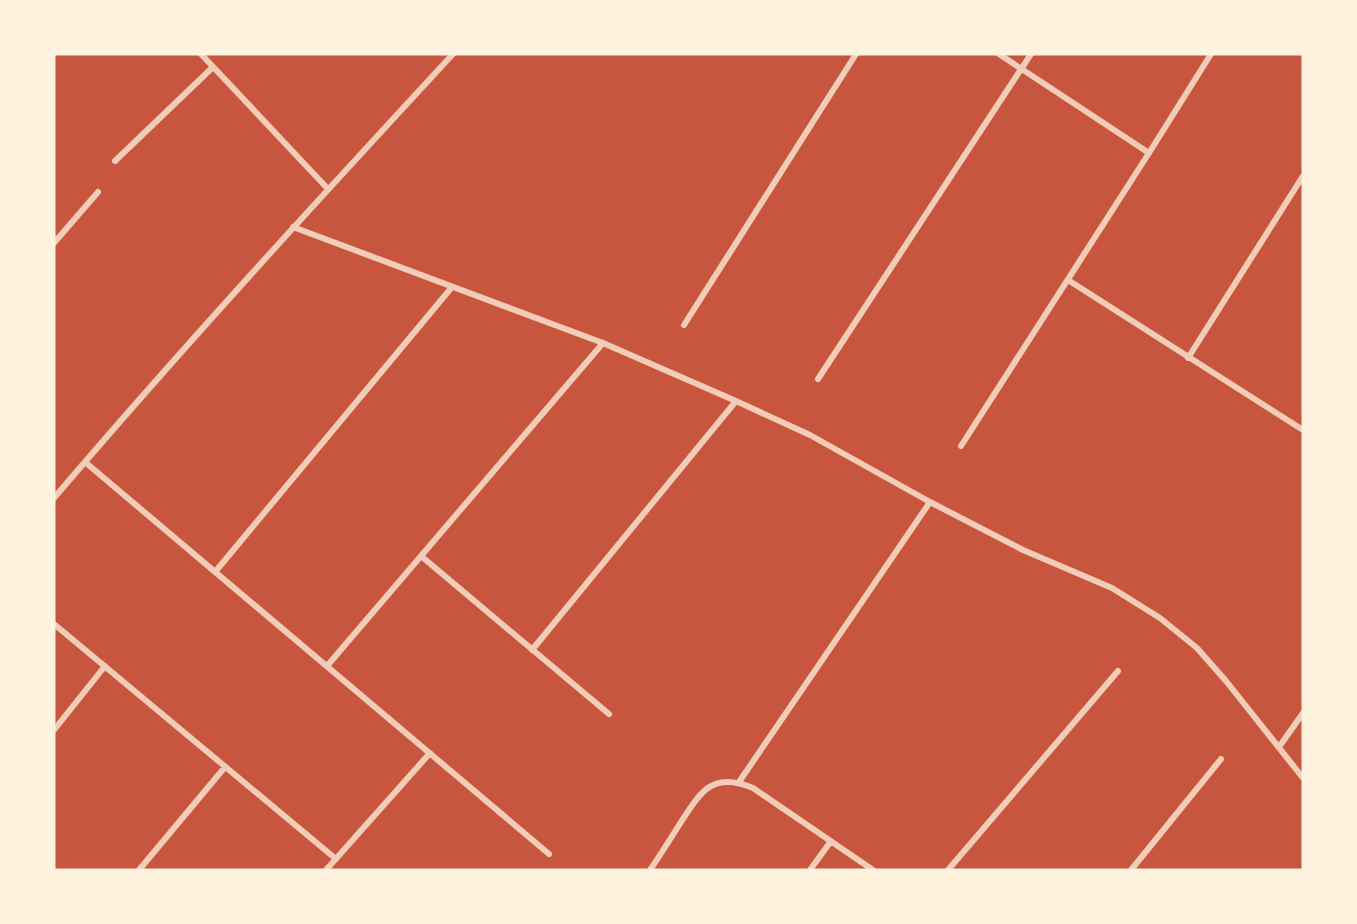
<svg xmlns="http://www.w3.org/2000/svg" width="1357" height="924" font-family="'Fira Sans Condensed',sans-serif">
	<style>
		.lines { fill: none; stroke-linecap: round; stroke-linejoin: round }
		.minor { stroke: #f1ccb7; stroke-width: 6 }
	</style>
	<rect width="100%" height="100%" fill="#c8553d"/>
	<g class="lines">
		<path class="minor" d="M201,54L328,189
			M999,54L1149,153
			M115,161L213,67
			M293,227L603,343L736,401L810,435L930,502L1023,550L1112,588L1160,618L1197,648L1226,681L1303,778
			M54,243L98,192
			M1068,280L1303,430
			M684,325L856,54
			M1188,358L1303,176
			M818,379L1031,54
			M961,446L1149,153L1211,54
			M85,462L549,854
			M54,498C183,347 318,200 453,54
			M421,556L609,714
			M215,572L452,287
			M54,624L336,859
			M532,650L736,401
			M327,666L603,343
			M54,730L105,666
			M1279,747L1303,713
			M739,782L930,502
			M139,870L225,767
			M326,870L430,753
			M650,870C661,854 671,838 681,822C701,791 713,771 753,788L873,870
			M810,870L831,841
			M948,870L1118,671
			M1131,870L1221,759"/>
	</g>
	<rect width="1357" height="924" fill="none" stroke="#fff3e0" stroke-width="111"/>
</svg>
